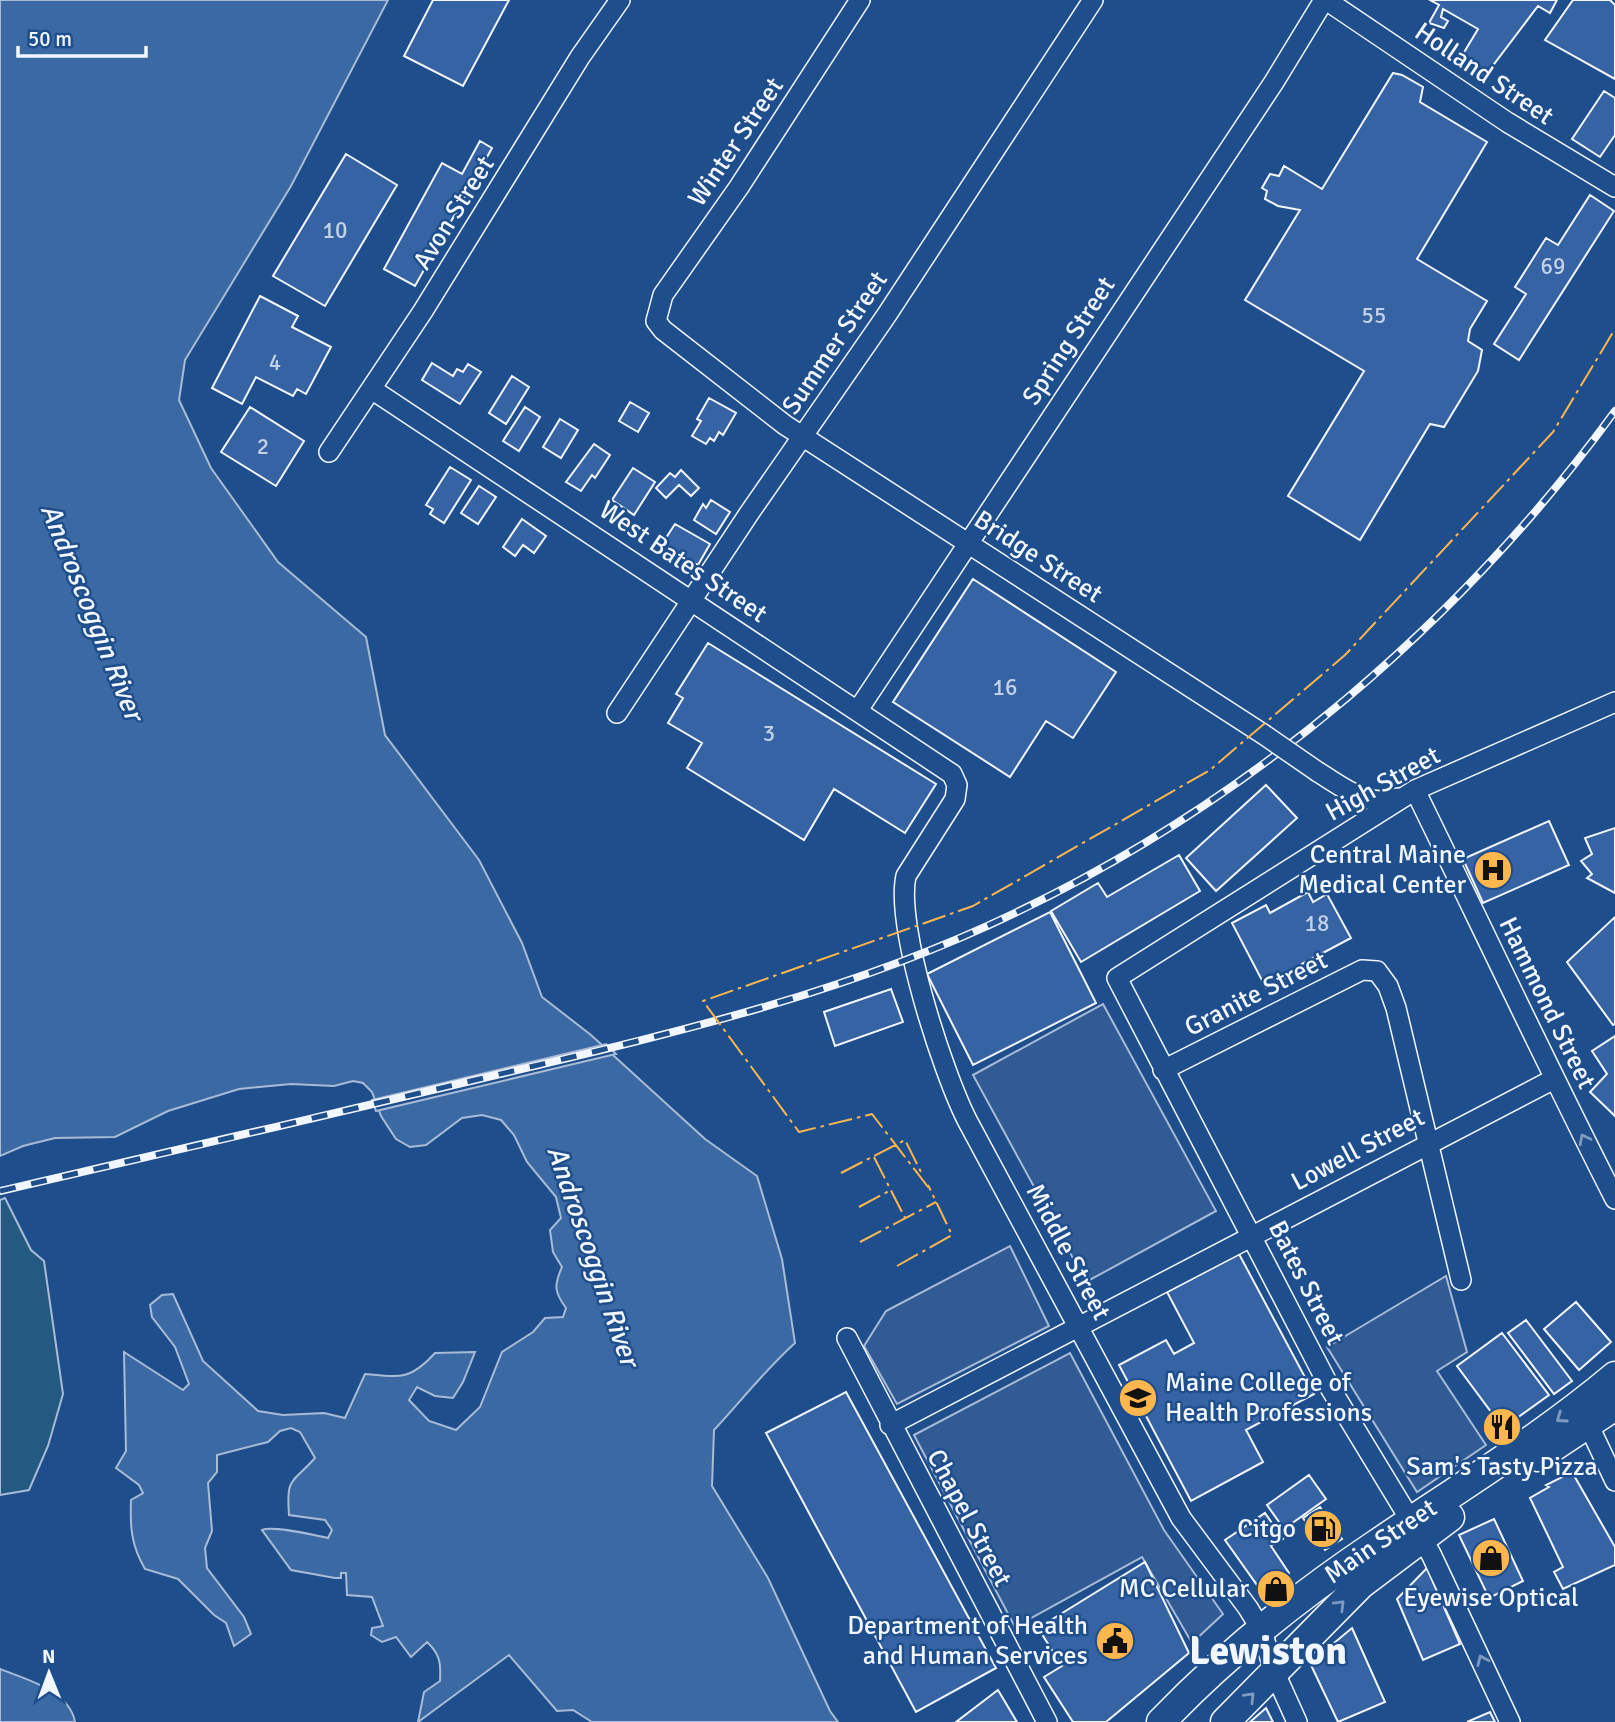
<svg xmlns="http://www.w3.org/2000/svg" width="1615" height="1722" font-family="Signika,sans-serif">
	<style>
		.green { fill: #245a82; stroke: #a8bbd7; stroke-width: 2 }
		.parking { fill: #305b95; stroke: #a8bbd7; stroke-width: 2 }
		.water { fill: #3b69a3; stroke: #a8bbd7; stroke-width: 2 }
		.pier { fill: #1f4e8c; stroke: #a8bbd7; stroke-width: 2 }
		.building { fill: #3563a3; stroke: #f2f6ff; stroke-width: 2 }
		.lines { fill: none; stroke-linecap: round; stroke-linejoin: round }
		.minor-casing { stroke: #f2f6ff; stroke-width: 22 }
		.highway-casing { stroke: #f2f6ff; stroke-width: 31 }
		.minor { stroke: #1f4e8c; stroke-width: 19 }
		.highway { stroke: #1f4e8c; stroke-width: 28 }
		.rail-casing { stroke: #f2f6ff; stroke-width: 8 }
		.rail { stroke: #1f4e8c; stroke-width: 5; stroke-dasharray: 16; stroke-linecap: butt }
		.minor-bridge-casing { stroke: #f2f6ff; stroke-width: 22; stroke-linecap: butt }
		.minor-bridge { stroke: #1f4e8c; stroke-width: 19 }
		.power { stroke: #ffb74d; stroke-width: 2; stroke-dasharray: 24 5 3.5 5; stroke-linecap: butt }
		.oneway { stroke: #7e9ac0 }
		.labels { text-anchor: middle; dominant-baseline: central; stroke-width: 5; stroke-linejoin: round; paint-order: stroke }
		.number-label { font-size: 23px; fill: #c3d1e8 }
		.street-label { font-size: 26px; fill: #f2f6ff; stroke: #1f4e8c }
		.poi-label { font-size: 26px; fill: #f2f6ff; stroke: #1f4e8c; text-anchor: end }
		.water-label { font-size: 28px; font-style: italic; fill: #f2f6ff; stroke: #1f4e8c }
		.town-label { font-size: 40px; font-weight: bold; fill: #f2f6ff; stroke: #1f4e8c }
	</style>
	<rect width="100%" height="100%" fill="#1f4e8c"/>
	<path class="green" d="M5,1198L31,1250L44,1261L63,1394L48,1446L29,1490L0,1495V1200Z"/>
	<path class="parking" d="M1103,1004L1216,1211L1086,1282L973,1075Z
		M1010,1246L1049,1326L897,1404L864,1346L886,1311Z
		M1446,1276L1467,1352L1437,1371L1486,1445L1417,1492L1327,1347Z
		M1070,1353L1164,1530L1223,1614L1192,1643L1142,1557L1015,1627L914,1435Z"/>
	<path class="water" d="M0,0H388L291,186L185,360L179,400L211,468L278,562L366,637L385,735L479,860L522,943L542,997L591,1035L705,1139L757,1176L782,1259L795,1343C765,1370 741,1401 714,1430L712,1486L768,1578L830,1711L838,1722H592L573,1710L557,1711L509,1655L418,1722L424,1692L440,1681C441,1663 440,1654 427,1642L411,1657L396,1637L382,1642L371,1635L372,1628L383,1626L372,1597L347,1595L346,1573H341V1578H335L291,1570L262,1530C272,1525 313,1535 328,1538L332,1530L325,1520L289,1515C286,1476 292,1484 315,1458L300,1432L291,1428L280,1431L268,1442L217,1455V1472L208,1483L212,1531L205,1548L207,1568L244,1617L251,1634L234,1646L226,1623L214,1615L178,1579L145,1569C131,1545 130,1527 131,1500L143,1493L139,1485L116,1468L126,1451L124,1352L183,1390L189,1384L175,1347L152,1317L150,1305L162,1295L173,1294L203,1361L258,1411L283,1415L324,1413L345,1418L365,1374C399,1377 410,1381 435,1353L475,1352L463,1382L453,1398L435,1396L417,1387L409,1400L429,1421L456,1430L480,1407L502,1352L533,1332L545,1318L563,1317L566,1308C554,1292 554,1285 562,1267L553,1252L550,1230L561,1218L556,1197L527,1162L514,1135L501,1120L482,1115L462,1118L426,1145L410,1147L396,1139L381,1116L372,1092L363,1083L353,1081L334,1086L291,1084L239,1089L168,1111L115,1137L55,1138L23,1146L0,1156Z
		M0,1669C27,1680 69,1690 75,1722H0Z"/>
	<path class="pier" d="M606,1044L616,1054L376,1111L372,1100Z"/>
	<path class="building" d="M433,0H509L463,86L404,56Z
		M1430,0H1557L1550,13L1538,6L1485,76L1457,64L1478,29L1443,9L1441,17L1448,21L1444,28L1429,23L1439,5Z
		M1573,0H1610L1615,5V79L1545,40Z
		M1393,73L1402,75L1423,87L1420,102L1487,142L1417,259L1487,301L1470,329L1468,341L1482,350L1478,371L1444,427L1430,424L1360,540L1288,496L1364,371L1245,300L1300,210L1278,206L1265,199L1267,191L1262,188L1270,174L1279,176L1284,166L1322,189Z
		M1604,91L1615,98V135L1600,157L1572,139Z
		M480,141L492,148L415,286L384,269L442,163L462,174Z
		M346,154L397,185L325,306L273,276Z
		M1590,195L1614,211L1519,360L1494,344L1526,294L1515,287L1546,238L1558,245Z
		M260,296L298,316L292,327L331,347L306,394L297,389L293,396L256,377L242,404L212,388Z
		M432,363L453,376L457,369L463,372L468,364L481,372L460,404L422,380Z
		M512,376L529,387L506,424L489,413Z
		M709,398L736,413L723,435L719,432L714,441L710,438L706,444L692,436L701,421L697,419Z
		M630,402L649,413L638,432L619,421Z
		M250,407L304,441L276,486L221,452Z
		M525,407L540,417L519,451L503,441Z
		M560,419L578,430L561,458L543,447Z
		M594,444L610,455L595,478L592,475L581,491L566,482Z
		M450,467L471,480L444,523L430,514L433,509L426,505Z
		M633,468L655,482L634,515L612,500Z
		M681,470L699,488L691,496L679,485L666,498L656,488L670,473L675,477Z
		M479,486L496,497L478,524L461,513Z
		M711,500L730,512L716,534L694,520L703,504L706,508Z
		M522,519L546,536L534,553L523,545L515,556L503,547Z
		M675,524L710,544L698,565L662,544Z
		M973,579L1116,672L1073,738L1046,721L1010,777L893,702Z
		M708,643L936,784L905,833L834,789L804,840L687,768L702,743L668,723L683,698L676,694Z
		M1266,785L1297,818L1216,891L1186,858Z
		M1549,821L1569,865L1483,903L1463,859Z
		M1615,828V893L1587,878L1592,874L1581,861L1592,854L1585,838Z
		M1179,855L1200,891L1081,962L1051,911L1098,883L1107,897Z
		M1308,892L1313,902L1327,894L1351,938L1302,964L1304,968L1266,988L1232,923L1266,905L1270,913Z
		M1050,912L1096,1003L973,1065L927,974Z
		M1615,917V1024L1613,1025L1567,962Z
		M891,989L903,1022L835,1046L824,1012Z
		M1615,1036V1116L1590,1092L1607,1074L1592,1051Z
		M1239,1254L1314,1394L1246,1430L1263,1462L1191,1501L1119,1365L1166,1340L1174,1354L1194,1343L1167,1292Z
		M1576,1302L1611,1342L1579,1370L1544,1329Z
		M1526,1320L1572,1381L1554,1394L1508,1333Z
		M1502,1333L1549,1395L1503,1428L1457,1366Z
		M846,1392L996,1668L916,1712L766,1433Z
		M1572,1472L1615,1547V1565L1563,1589L1554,1572L1563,1567L1530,1498L1549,1487L1546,1485Z
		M1309,1475L1326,1499L1284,1529L1267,1505Z
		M1320,1507L1342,1539L1325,1550L1303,1518Z
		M1265,1513L1283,1539L1271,1546L1289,1573L1262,1592L1225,1540Z
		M1494,1519L1523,1581L1489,1598L1459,1535Z
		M1145,1562L1189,1653L1106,1722H1073L1044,1677L1062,1666L1038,1628Z
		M1427,1568L1460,1644L1423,1660L1397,1599Z
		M1352,1628L1385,1702L1338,1722L1310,1663Z
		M998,1690L1017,1722H956Z
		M1266,1708L1273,1722H1250Z
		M1490,1712L1495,1722H1467Z"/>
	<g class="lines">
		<g class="minor-casing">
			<path id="minor" d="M860,0L739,187L663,295L656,321L663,330L785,425L1263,734
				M1326,0L1507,122L1615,187
				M373,390L952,774L957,785L955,799L906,876C895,926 943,1073 967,1120L1181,1518L1248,1608L1262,1631L1274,1671L1297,1722
				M329,452L423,311L580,57L620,0
				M858,710L1274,82L1324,0
				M617,713L750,512L886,316L1093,0
				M1318,772C1343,787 1368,809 1398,798
				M1415,790C1482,927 1546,1064 1615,1199
				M1163,1070L1362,970L1377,971L1388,986L1396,1008L1461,1280
				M847,1338L1047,1722
				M1588,1424L1615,1481
				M890,1425L1554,1079
				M1510,1722L1431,1554L1329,1386L1117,978L1415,790L1615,702"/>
		</g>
		<g class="highway-casing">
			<g id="highway">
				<path d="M1538,1457L1615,1406"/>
				<path id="s1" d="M1161,1722C1224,1656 1299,1596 1375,1545C1456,1490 1540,1439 1615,1376"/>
				<path d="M1225,1722L1361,1584L1450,1517"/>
			</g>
		</g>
		<use href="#minor" class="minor"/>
		<use href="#highway" class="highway"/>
		<g class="rail-casing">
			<path id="rail" d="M0,1191C165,1153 331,1114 496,1075C674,1033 852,992 1017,912C1253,799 1461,622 1615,411"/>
		</g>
		<use href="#rail" class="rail"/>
		<g class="minor-bridge-casing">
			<path id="minor-bridge" d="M1263,734L1318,772"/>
		</g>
		<use href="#minor-bridge" class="minor-bridge"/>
		<path class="power" d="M874,1157L905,1218
			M841,1173L905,1140L923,1176
			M928,1187L872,1114L799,1132L703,1001L973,906L1210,770L1345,655L1553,432L1615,329
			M859,1207L891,1190
			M860,1242L936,1202
			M897,1266L952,1235L928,1185"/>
	</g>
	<defs><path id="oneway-chevron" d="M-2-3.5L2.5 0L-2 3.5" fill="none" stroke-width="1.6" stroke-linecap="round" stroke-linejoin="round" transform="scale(1.75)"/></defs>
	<g class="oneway">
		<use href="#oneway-chevron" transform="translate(1584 1139) rotate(-117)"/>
		<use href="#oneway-chevron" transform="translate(1561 1418) rotate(145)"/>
		<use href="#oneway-chevron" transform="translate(1340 1605) rotate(-45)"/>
		<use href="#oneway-chevron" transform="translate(1482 1660) rotate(-114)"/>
		<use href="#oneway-chevron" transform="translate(1250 1697) rotate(-46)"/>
	</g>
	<defs>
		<g id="hospital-disc" transform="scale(2.0125)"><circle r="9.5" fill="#ffb74d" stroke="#1f4e8c"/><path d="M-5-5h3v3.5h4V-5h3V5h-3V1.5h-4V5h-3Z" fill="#111"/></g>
		<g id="university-disc" transform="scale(2.0125)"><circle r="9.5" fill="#ffb74d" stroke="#1f4e8c"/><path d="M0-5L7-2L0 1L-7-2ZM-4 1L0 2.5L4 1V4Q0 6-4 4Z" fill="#111"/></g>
		<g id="restaurant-disc" transform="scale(2.0125)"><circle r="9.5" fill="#ffb74d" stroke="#1f4e8c"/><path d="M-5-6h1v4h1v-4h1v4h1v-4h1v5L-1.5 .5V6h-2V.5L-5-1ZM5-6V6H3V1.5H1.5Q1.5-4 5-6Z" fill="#111"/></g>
		<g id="fuel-disc" transform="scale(2.0125)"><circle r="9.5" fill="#ffb74d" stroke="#1f4e8c"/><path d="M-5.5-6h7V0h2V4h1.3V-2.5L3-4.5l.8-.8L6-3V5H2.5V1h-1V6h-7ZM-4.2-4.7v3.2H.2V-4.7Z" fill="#111"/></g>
		<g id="shop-disc" transform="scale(2.0125)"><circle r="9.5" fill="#ffb74d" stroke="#1f4e8c"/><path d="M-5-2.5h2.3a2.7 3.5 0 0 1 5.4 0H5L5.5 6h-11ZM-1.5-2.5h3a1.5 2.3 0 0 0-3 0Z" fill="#111"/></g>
		<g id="civic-disc" transform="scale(2.0125)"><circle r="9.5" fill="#ffb74d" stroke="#1f4e8c"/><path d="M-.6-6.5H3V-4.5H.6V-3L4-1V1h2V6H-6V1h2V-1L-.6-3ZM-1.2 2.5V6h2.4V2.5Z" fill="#111"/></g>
	</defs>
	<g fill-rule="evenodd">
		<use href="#hospital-disc" x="1493" y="870"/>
		<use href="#university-disc" x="1138" y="1398"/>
		<use href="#restaurant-disc" x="1502" y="1427"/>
		<use href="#fuel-disc" x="1323" y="1529"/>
		<use href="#shop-disc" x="1491" y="1558"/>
		<use href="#shop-disc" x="1276" y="1589"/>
		<use href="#civic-disc" x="1115" y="1641"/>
	</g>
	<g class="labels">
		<g class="number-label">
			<text x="335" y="230">10</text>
			<text x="1553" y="266">69</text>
			<text x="1374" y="315">55</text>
			<text x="275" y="362">4</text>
			<text x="263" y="446">2</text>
			<text x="1005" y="687">16</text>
			<text x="769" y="733">3</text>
			<text x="1317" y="923">18</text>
		</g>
		<g class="street-label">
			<text transform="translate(1484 74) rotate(34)">Holland Street</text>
			<text transform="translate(736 142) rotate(-56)">Winter Street</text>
			<text transform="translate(454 213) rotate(-58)">Avon Street</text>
			<text transform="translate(1069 341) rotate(-57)">Spring Street</text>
			<text transform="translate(835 343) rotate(-56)">Summer Street</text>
			<text transform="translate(1038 557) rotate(33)">Bridge Street</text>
			<text transform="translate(683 562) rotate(34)">West Bates Street</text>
			<text transform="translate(1383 784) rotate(-29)">High Street</text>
			<text transform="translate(1256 994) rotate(-27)">Granite Street</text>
			<text transform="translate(1547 1003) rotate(64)">Hammond Street</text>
			<text transform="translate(1358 1150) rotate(-28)">Lowell Street</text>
			<text transform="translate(1068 1252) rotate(62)">Middle Street</text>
			<text transform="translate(1306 1283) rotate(63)">Bates Street</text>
			<text transform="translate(969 1518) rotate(62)">Chapel Street</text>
			<text stroke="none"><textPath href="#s1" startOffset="285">Main Street</textPath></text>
		</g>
		<g class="poi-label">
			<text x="1466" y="855">Central Maine<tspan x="1466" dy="30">Medical Center</tspan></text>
			<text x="1165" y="1383" text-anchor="start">Maine College of<tspan x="1165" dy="30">Health Professions</tspan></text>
			<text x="1502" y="1467" text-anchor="middle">Sam's Tasty Pizza</text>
			<text x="1296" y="1529">Citgo</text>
			<text x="1249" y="1589">MC Cellular</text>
			<text x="1491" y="1598" text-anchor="middle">Eyewise Optical</text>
			<text x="1088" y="1626">Department of Health<tspan x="1088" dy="30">and Human Services</tspan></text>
		</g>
		<g class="water-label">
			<text transform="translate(92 612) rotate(68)">Androscoggin River</text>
			<text transform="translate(593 1256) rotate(71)">Androscoggin River</text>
		</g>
		<g class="town-label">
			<text x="1268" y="1651">Lewiston</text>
		</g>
	</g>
	<g transform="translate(49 1673) rotate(359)" stroke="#1f4e8c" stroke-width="5" paint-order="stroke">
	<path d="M0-5L12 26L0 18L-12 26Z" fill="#f2f6ff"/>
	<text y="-10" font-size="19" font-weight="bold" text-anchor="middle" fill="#f2f6ff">N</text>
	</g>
	<path d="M18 46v10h128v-10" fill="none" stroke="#f2f6ff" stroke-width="3.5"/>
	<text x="28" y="46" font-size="21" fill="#f2f6ff" stroke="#1f4e8c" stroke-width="5" paint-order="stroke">50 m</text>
</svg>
